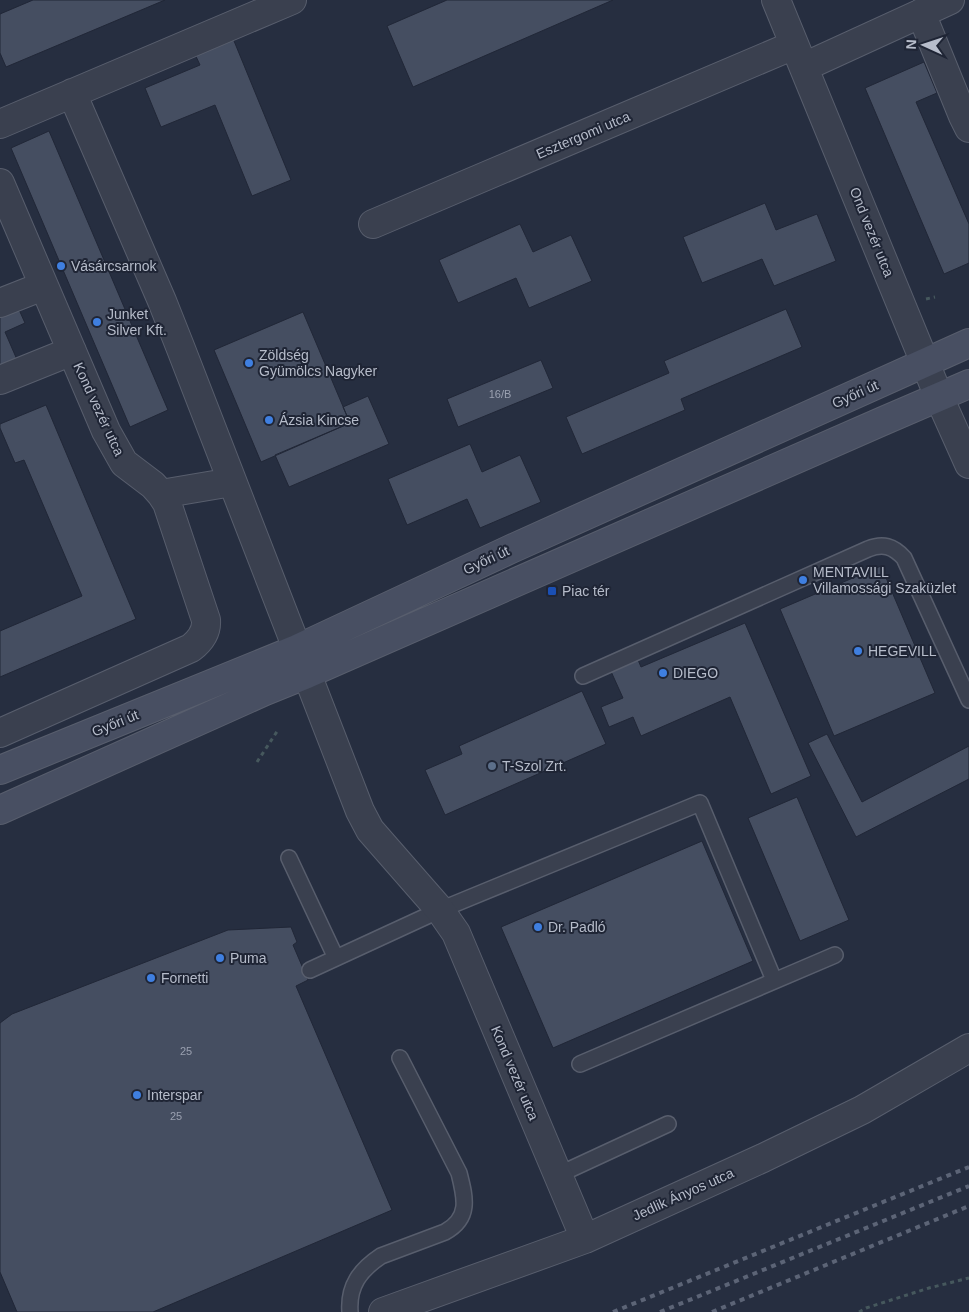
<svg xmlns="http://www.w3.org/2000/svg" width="969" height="1312" font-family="Helvetica,sans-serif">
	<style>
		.building { fill: #454e61; stroke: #212737 }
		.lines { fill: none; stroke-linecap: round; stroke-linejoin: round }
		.lane-casing { stroke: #585e6d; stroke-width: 18 }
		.street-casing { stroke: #585e6d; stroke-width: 30 }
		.secondary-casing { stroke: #585e6d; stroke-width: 30 }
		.path { stroke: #46585d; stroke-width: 3; stroke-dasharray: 4 4; stroke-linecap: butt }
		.lane { stroke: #3a404f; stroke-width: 15 }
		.street { stroke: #3a404f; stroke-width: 28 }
		.secondary { stroke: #484f62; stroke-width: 28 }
		.rail { stroke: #5c6476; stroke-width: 4; stroke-dasharray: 5 5; stroke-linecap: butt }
		.shop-dot { fill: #3f7fe0; stroke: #1f2535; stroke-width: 2 }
		.transit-dot { fill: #1a4fb4; stroke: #1f2535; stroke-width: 2 }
		.service-dot { fill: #5c6f8a; stroke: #1f2535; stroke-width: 2 }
		.labels { text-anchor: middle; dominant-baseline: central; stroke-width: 4; stroke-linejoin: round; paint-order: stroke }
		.number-label { font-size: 11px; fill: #9aa0b0 }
		.street-label { font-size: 14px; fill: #b6bcca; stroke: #1f2535 }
		.poi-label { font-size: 14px; fill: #b6bcca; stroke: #1f2535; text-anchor: start }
	</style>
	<rect width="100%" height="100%" fill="#262e40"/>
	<path class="building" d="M33,0H165L6,67L0,53V14Z
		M447,0H613L413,87L387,26Z
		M232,36L291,180L252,196L215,105L161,127L145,88L200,65L194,52Z
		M924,62L937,93L916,102L969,224V263L944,274L865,88Z
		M49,131L168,410L130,427L11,148Z
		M765,203L776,230L817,214L836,261L774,286L762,259L702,283L683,237Z
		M520,224L533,252L571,235L592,281L529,308L516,278L458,303L439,260Z
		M16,303L25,323L5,332L18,362L0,370V310Z
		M786,309L802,347L681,399L685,410L582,454L566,417L669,373L664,361Z
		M303,312L350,423L261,462L214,350Z
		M541,360L553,388L458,427L447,399Z
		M368,396L389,444L289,487L275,455L350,423L343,407Z
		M46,405L136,619L0,677V631L82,596L24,460L15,463L0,428V424Z
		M470,444L482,472L520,455L541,502L480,528L467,499L407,525L388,479Z
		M881,566L935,693L834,736L780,609Z
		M745,623L811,776L771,794L730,697L641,736L633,717L609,727L601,707L623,698L609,667L636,655L641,667Z
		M582,691L606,744L445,815L425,770L462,754L459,746Z
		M827,734L862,802L969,746V779L856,837L808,743Z
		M797,797L849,920L800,941L748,818Z
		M702,841L753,961L553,1048L501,927Z
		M291,927L297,942L293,945L308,980L296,986L392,1210L153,1312H17L0,1272V1023L12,1014L228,930Z"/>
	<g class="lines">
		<g class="lane-casing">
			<path id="lane" d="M583,676L868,549C883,543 893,546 904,558L969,700
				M289,858L336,958
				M310,970L440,910L700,803L774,980
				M580,1064L835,955
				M558,1175L668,1124
				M350,1312C348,1286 360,1270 381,1256L445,1232C471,1218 465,1197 459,1173L400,1058"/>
		</g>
		<g class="street-casing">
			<path id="street" d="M776,0L939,397L969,464
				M921,13L963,116L969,128
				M804,67L950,0
				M72,93L162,301L181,349L360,811L370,830L440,910L456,933L585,1239
				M0,124L292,0
				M0,183L106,431L124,463L153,485L161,494L167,503L206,620C207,632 200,641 191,648L0,733
				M373,224L794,45
				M0,303L43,286
				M0,380L72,351
				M161,494L232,482
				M383,1312L585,1239L763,1158L862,1110L969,1048"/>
		</g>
		<g class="secondary-casing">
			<path id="secondary" d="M0,770L297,649L511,549L969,343
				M0,810L265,691L307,674L883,421L969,384"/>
		</g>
		<path class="path" d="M926,299L935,297
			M257,762L278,730
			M859,1312L866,1308L929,1288L969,1278"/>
		<use href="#lane" class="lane"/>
		<use href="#street" class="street"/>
		<use href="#secondary" class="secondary"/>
		<path class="rail" d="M613,1312L969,1167
			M660,1312L969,1186
			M712,1312L969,1206"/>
	</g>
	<g class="shop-dot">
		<circle cx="61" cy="266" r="5"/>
		<circle cx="97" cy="322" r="5"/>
		<circle cx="249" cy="363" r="5"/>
		<circle cx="269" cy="420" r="5"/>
		<circle cx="803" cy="580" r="5"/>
		<circle cx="858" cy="651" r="5"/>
		<circle cx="663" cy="673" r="5"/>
		<circle cx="538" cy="927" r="5"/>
		<circle cx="220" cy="958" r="5"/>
		<circle cx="151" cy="978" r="5"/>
		<circle cx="137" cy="1095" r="5"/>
	</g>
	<rect class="transit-dot" x="547" y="586" width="10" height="10" rx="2.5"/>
	<circle class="service-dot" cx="492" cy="766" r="5"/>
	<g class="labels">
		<g class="number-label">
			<text x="500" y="394">16/B</text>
			<text x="186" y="1051">25</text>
			<text x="176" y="1116">25</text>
		</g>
		<g class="street-label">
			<text transform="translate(583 135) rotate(-23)">Esztergomi utca</text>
			<text transform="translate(872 232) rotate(68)">Ond vezér utca</text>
			<text transform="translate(855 394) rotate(-24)">Győri út</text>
			<text transform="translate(99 409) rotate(65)">Kond vezér utca</text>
			<text transform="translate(486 560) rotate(-25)">Győri út</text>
			<text transform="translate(115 723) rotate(-22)">Győri út</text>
			<text transform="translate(515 1073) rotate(67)">Kond vezér utca</text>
			<text transform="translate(683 1194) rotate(-24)">Jedlik Ányos utca</text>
		</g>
		<g class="poi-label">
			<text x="71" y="266">Vásárcsarnok</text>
			<text x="107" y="314">Junket<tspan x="107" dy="16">Silver Kft.</tspan></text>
			<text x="259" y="355">Zöldség<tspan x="259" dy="16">Gyümölcs Nagyker</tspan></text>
			<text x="279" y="420">Ázsia Kincse</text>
			<text x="813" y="572">MENTAVILL<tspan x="813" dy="16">Villamossági Szaküzlet</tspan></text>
			<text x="562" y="591">Piac tér</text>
			<text x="868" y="651">HEGEVILL</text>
			<text x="673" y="673">DIEGO</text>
			<text x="502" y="766">T-Szol Zrt.</text>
			<text x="548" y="927">Dr. Padló</text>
			<text x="230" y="958">Puma</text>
			<text x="161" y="978">Fornetti</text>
			<text x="147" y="1095">Interspar</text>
		</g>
	</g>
	<g transform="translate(924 45) rotate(273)" stroke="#1f2535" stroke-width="4" paint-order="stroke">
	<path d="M0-4L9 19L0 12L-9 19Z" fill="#b6bcca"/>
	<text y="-8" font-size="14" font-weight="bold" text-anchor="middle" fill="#b6bcca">N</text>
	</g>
</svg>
